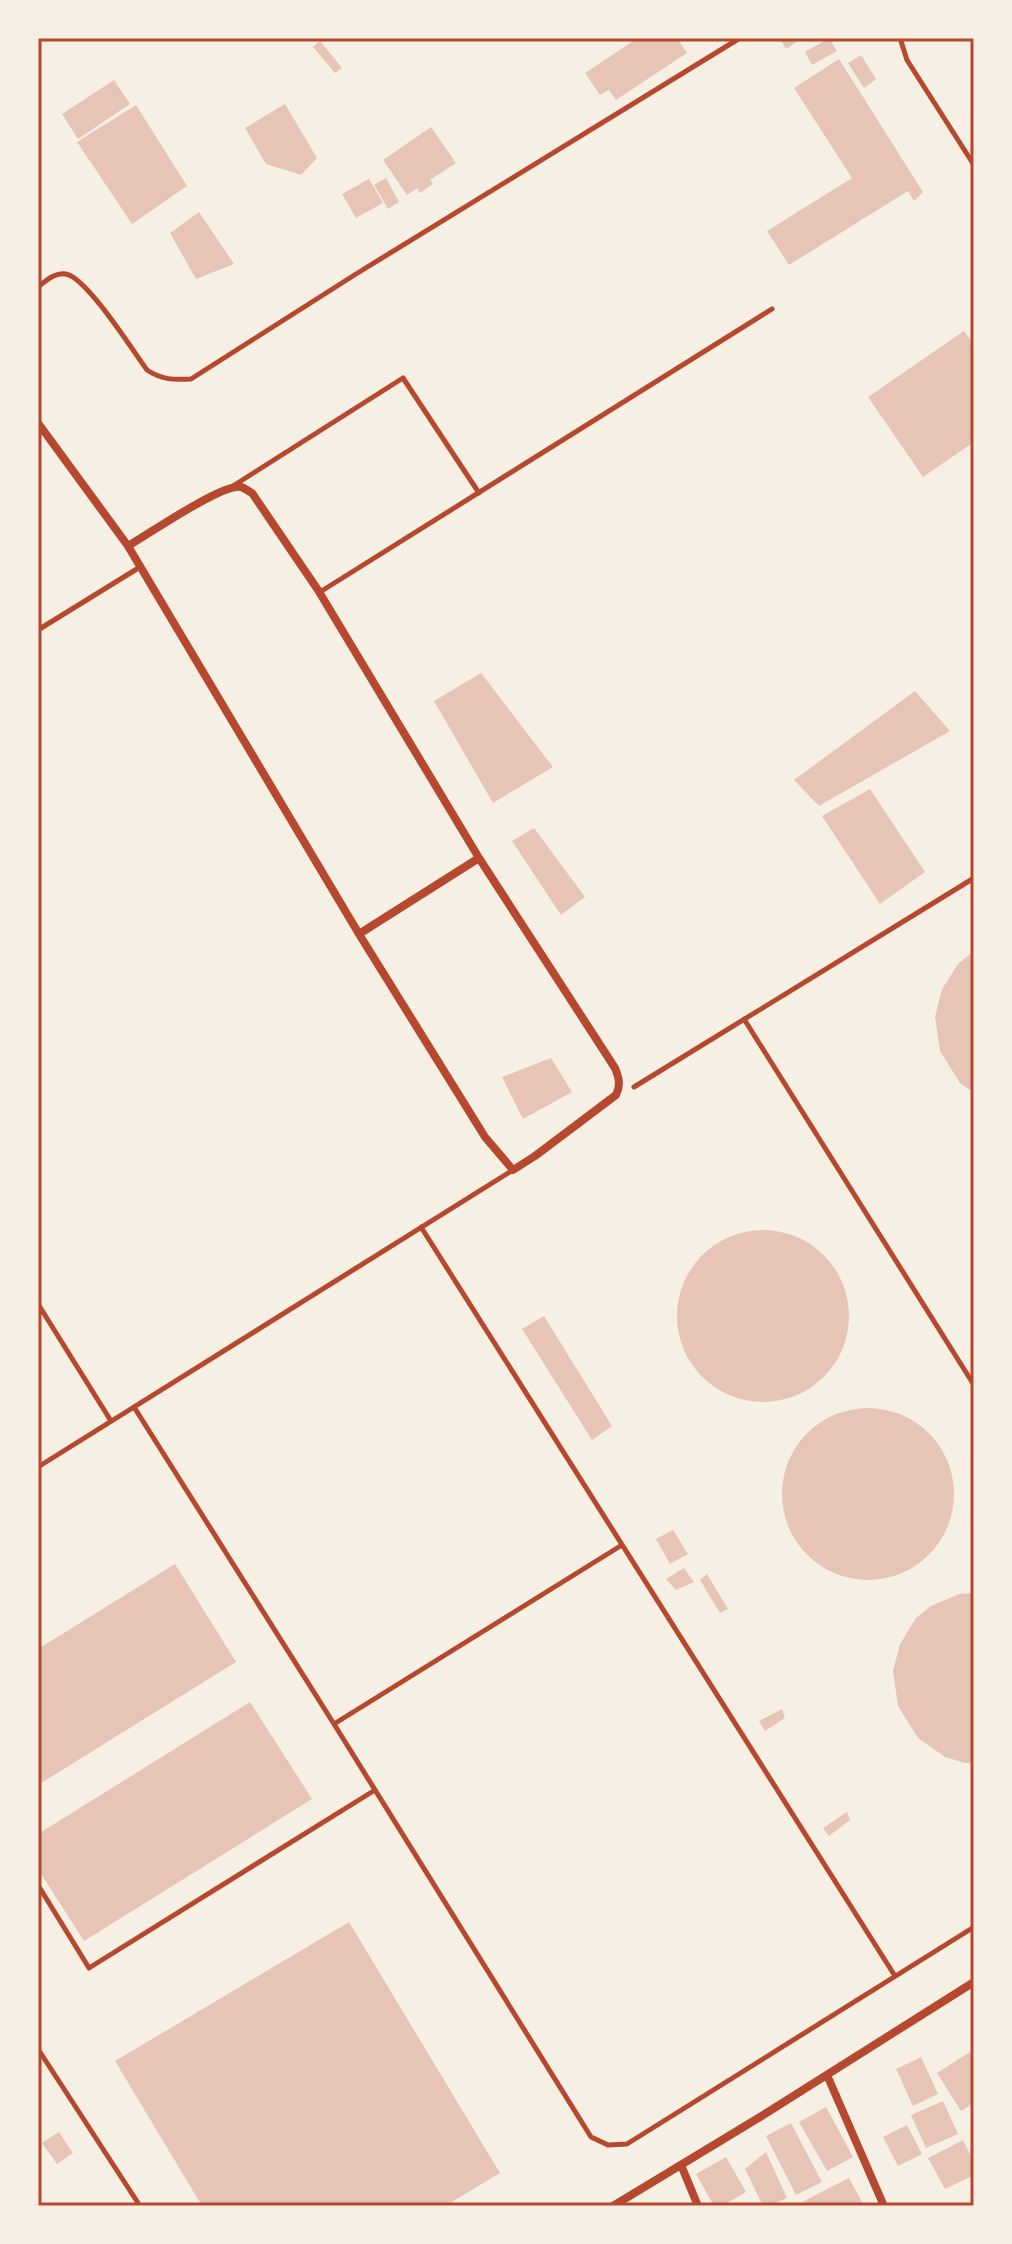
<svg xmlns="http://www.w3.org/2000/svg" width="1012" height="2244" font-family="'Asap Condensed',sans-serif">
	<style>
		.building { fill: #e6c5b7 }
		.lines { fill: none; stroke-linecap: round; stroke-linejoin: round }
		.service { stroke: #b5482f; stroke-width: 5 }
		.minor { stroke: #b5482f; stroke-width: 8 }
		.neatline { fill: none; stroke: #b5482f; stroke-width: 3 }
	</style>
	<rect width="100%" height="100%" fill="#f6efe4"/>
	<path class="building" d="M638,38H677L687,53L616,100L609,90L600,95L585,73Z
		M786,38H802L786,49L781,41Z
		M829,38L837,51L812,65L805,52Z
		M320,41L342,68L335,73L313,47Z
		M861,55L876,79L864,88L848,63Z
		M839,59L923,192L914,201L908,191L789,265L767,231L852,178L794,88Z
		M114,80L130,104L78,139L62,114Z
		M285,104L317,158L301,175L266,164L245,128Z
		M136,105L187,186L132,224L77,142Z
		M431,127L456,163L430,180L433,184L420,193L417,188L407,195L383,160Z
		M386,178L399,202L388,209L374,185Z
		M369,179L383,203L356,218L342,194Z
		M199,212L234,264L196,279L170,233Z
		M964,331L974,345V442L923,477L868,397Z
		M481,673L553,767L493,803L434,701Z
		M915,691L950,731L819,806L794,780Z
		M870,789L925,872L880,904L822,816Z
		M534,828L585,897L561,915L512,841Z
		M974,951V1093L960,1083L940,1051L935,1017L942,989L958,964Z
		M551,1058L572,1092L523,1119L502,1077Z
		M677 1316a86 86 0 1 1 172 0a86 86 0 1 1-172 0Z
		M544,1316L612,1426L592,1440L522,1329Z
		M782 1494a86 86 0 1 1 172 0a86 86 0 1 1-172 0Z
		M673,1530L688,1554L670,1564L656,1539Z
		M175,1564L236,1662L38,1785V1649Z
		M684,1568L694,1582L676,1590L666,1579Z
		M707,1574L728,1609L720,1613L700,1580Z
		M974,1593V1763H965L945,1757L918,1738L898,1706L893,1671L900,1644L916,1618L931,1606L959,1594Z
		M250,1702L312,1799L84,1941L38,1869V1834Z
		M782,1709L785,1718L765,1731L759,1721Z
		M847,1812L850,1820L829,1836L823,1828Z
		M349,1922L500,2173L445,2206H202L115,2061Z
		M970,2052L974,2058V2103L961,2111L937,2073Z
		M921,2057L938,2094L913,2106L896,2069Z
		M943,2101L958,2134L926,2148L911,2115Z
		M826,2107L853,2157L827,2171L799,2122Z
		M791,2123L822,2182L796,2195L766,2136Z
		M907,2125L922,2154L898,2166L883,2137Z
		M59,2132L73,2153L57,2164L42,2143Z
		M963,2140L974,2162V2175L945,2189L928,2158Z
		M766,2152L787,2198L769,2206H763L745,2169Z
		M726,2157L746,2192L722,2206H714L696,2174Z
		M849,2178L864,2206H804L802,2202Z"/>
	<g class="lines">
		<path class="service" d="M900,38L907,60L974,165
			M38,287C46,281 55,272 66,274C87,278 133,351 147,370C162,380 174,380 191,379L356,274L740,38
			M233,486L403,378L479,493
			M320,592L772,309
			M38,630L140,567
			M744,1019L974,1385
			M634,1087L974,878
			M421,1227L895,1976
			M38,1304L111,1421
			M134,1407L334,1724L591,2137L608,2145L627,2144L974,1927
			M38,1467L513,1170
			M334,1724L622,1545
			M38,1885L89,1968L375,1790
			M38,2049L140,2206"/>
		<path class="minor" d="M38,423L128,546L359,934L485,1137L513,1170L535,1156L616,1095C621,1085 619,1078 615,1068L479,858L318,590L252,493C248,491 245,488 241,487C223,483 147,535 128,546
			M359,934L479,858
			M827,2075L884,2206
			M681,2165L698,2206
			M613,2206L760,2117L974,1982"/>
	</g>
	<rect width="1012" height="2244" fill="none" stroke="#f6efe4" stroke-width="80"/>
	<rect x="40" y="40" width="932" height="2164" class="neatline"/>
</svg>
